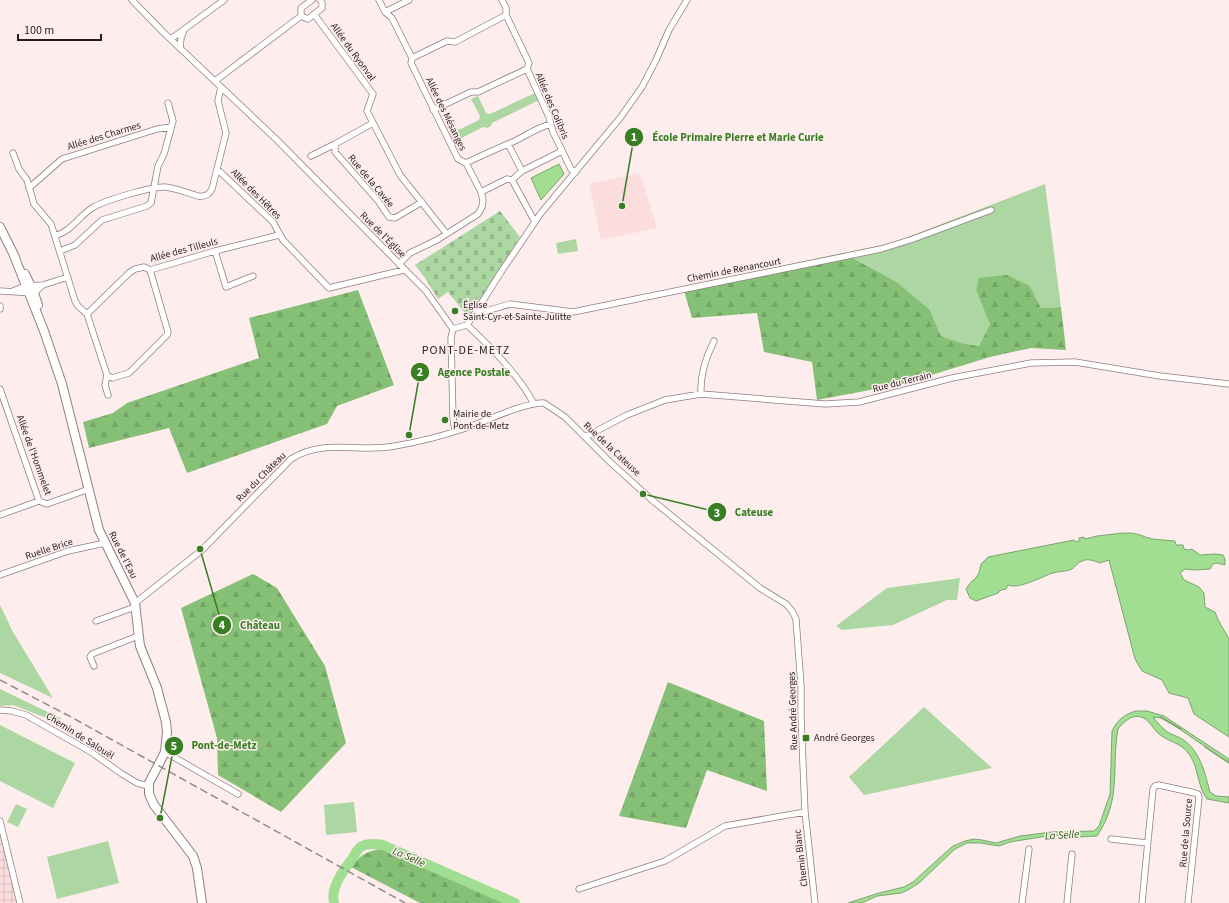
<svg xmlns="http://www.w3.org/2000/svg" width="1229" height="903" font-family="'Source Sans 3',sans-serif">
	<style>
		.built { fill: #fbddde }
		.industrial { fill: url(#industrial-grid) }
		.green { fill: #add7a2 }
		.forest { fill: url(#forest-firs) }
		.cemetery { fill: url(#cemetery-stones) }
		.water { fill: #a1de92; stroke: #7ca46f }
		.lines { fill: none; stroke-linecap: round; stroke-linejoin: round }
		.stream { stroke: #7ca46f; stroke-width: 1.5 }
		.river { stroke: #a1de92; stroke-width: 10 }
		.street-casing { stroke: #917e7f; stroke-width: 7 }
		.secondary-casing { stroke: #917e7f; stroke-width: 10 }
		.street { stroke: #fff; stroke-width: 5.5 }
		.secondary { stroke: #fff; stroke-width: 8 }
		.rail { stroke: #958989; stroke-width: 1.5; stroke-dasharray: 8 4; stroke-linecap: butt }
		.poi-dot { fill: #387f24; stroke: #feeded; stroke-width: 1.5 }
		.labels { text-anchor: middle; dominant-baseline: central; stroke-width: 3; stroke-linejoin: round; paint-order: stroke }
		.street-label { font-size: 10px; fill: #241c1c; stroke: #feeded }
		.poi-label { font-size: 10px; fill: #241c1c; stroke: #feeded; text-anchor: start }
		.water-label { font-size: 11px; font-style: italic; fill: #265f15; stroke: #feeded }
		.quarter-label { font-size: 12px; letter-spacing: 1px; fill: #241c1c; stroke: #feeded }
		.leader { fill: none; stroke: #387f24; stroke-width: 1.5 }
		.callout-dot { fill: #387f24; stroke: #feeded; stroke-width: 1.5 }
		.mark-label { font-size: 12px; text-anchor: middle; font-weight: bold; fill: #fff }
		.callout-label { font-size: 11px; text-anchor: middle; font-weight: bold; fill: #387f24; stroke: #feeded; stroke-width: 3; stroke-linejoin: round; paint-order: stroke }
	</style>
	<defs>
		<pattern id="industrial-grid" width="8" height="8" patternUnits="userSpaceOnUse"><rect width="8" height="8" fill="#fbddde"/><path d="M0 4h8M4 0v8" fill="none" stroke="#d7bdbe"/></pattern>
		<pattern id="forest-firs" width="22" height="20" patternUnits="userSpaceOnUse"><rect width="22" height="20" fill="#85c076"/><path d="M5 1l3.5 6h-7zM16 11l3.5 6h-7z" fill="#73a466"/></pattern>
		<pattern id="cemetery-stones" width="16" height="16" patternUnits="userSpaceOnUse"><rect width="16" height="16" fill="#add7a2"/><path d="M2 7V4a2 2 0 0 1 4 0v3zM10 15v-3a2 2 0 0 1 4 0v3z" fill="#95b88b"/></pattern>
	</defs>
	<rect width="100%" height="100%" fill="#feeded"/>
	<path class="built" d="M640,173L657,228L601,240L589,184Z"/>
	<path class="industrial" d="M0,822L17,903H0Z"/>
	<path class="green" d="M535,93L539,100L492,123L491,126L487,128L483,127L454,142L450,134L479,120L480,116L471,99L478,96L486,113L490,114Z
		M1045,184L1061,307L1041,308L1030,286L976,290L990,325L980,346L961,343L941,336L930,310L897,282L843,253L892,243Z
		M576,239L578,251L558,254L556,243Z
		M960,578L957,600H947L893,625L842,630L836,626L887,588Z
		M0,605L13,632L53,698L0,673Z
		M0,689L62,719H49L13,705L0,706Z
		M924,707L992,768L864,795L849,777Z
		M0,725L75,763L53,808L0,781Z
		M354,802L357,832L326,835L324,805Z
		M16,804L27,809L18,827L7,822Z
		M108,841L119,883L57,899L47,857Z"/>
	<path class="forest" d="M843,253L897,282L930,310L941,336L961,343L979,346L990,325L976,290L979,278L1007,275L1030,286L1041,308L1061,307L1066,350L1031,348L990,357L902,384L817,400L812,362L764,352L757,313L692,318L683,287Z
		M358,290L394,385L337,406L327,424L187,473L169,428L89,448L83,422L113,413L127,403L259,358L249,318Z
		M253,574L277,588L325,666L346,743L281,812L218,775L217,738L181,608Z
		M668,682L764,721L767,791L707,770L686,828L619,816Z
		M382,849L506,903H420L351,867C361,855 366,851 382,849Z"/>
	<path class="cemetery" d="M500,211L520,237L469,318L448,292L438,299L425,278L415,265Z"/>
	<path class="water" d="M559,164L564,174L541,200L531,178Z
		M1123,533C1133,533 1134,533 1143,536C1146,538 1149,537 1152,539L1175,541L1176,545H1183L1184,549L1189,550L1192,549L1200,555L1215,554L1223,555L1225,559V565L1217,563L1213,564L1210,569L1194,570L1185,569L1180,573L1184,580L1199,587L1204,593L1205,607L1215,612C1218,622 1224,629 1229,639V737L1194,714L1188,698L1169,693L1162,680L1142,671L1135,659L1109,560L1100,563C1095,561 1087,558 1082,561C1078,562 1075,567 1072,569C1066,572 1059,571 1053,573C1043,576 1018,590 1008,585L1006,589L1001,590L998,593L976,601L970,598L966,589L971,582L975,579L979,573L981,564L988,557L1074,540L1076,542L1079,541V538L1084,537L1085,539L1097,536Z
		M1136,711H1147L1164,716L1229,759V763L1178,728L1162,718L1153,717C1158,723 1163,730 1171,734C1175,736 1180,737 1185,741C1201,753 1205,774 1210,792L1216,796L1229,797V803L1207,799C1198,788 1199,772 1192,759C1183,742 1172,744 1159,734C1153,729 1149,719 1141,717C1133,714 1123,722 1118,729C1111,769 1122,799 1097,836L1077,837L1054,835L1010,842L999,846L981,843H967L955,849L919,883L908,890L901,893L877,896L862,903H848L879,893L904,887L913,882L945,853L953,846L965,841L974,839L982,840L996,843L1020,836L1052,832L1094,831L1099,826L1110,794L1112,731C1117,720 1125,714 1136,711Z"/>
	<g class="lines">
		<path class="stream" d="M1160,717L1181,729
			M1205,747L1229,763"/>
		<path class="river" d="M334,903C330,886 345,869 354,856C356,852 359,848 362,846C369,843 376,844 383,845L515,903"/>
		<g class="street-casing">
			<path id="street" d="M132,0L164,33L278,141L426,291L453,329L451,338L453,418L455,431
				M379,0L385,12L392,18L412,58L411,63L458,159L466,163L481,192L483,200L482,207L478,214L437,240L410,253L399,264
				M502,0L506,8V15L529,63L527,69L549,117L553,132L571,169L575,173
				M385,12L409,0
				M314,14L373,94L367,111L400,175L446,233
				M301,16L308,19L322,8V3L320,0
				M301,16V8L312,0
				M171,39L224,0
				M180,48L181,38L184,30
				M412,58L447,41L455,42L506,15
				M215,81L301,16
				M433,110L471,92H478L527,69
				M373,123L335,144V152L379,202L389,217L395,218L422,202
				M508,144L522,171
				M13,153L19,169L27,180L34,204L51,224L75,301L78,306L87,314L107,375L105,385L108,395
				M311,156L335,144
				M466,163C480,156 494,150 508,144C523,138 535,128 551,124
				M217,169L273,222L283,240L329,288L404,270
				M512,180L535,222
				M29,188L62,159L157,129L171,127
				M481,192L507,179L512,180L522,171L562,151
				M55,236C73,230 77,218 92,208C103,201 152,186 165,187C176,188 188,193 198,196C205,197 209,195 212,189L226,133L218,101L221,87
				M60,251L75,245L102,220L147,206L151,203L158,166L164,154L173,121L168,103
				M215,251L226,287L253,276
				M0,291L34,293L43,285L68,277
				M13,291L25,286L43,285
				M0,306V309
				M476,312H483L510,304L573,312L881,249L913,239L991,210
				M87,314L129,273L135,269L144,267L150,270L215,251L279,235
				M467,325C490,346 520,377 534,404
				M453,329L467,325L476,312L501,272L541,213L620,118L642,87L656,60L669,30L687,0
				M107,375L112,378L129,373L167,335L168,332L150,270
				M0,389L39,501L47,504L89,489
				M701,394C700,376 706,357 714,341
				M585,437L627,415L665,400L701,394L825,404L859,402L952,378L1031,363L1075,362L1160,376L1229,384
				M0,515L39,501
				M0,575L68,551L105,543
				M135,603L202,550L291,459C323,438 361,453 395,446C418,442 442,436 463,429C484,422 525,402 544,403L565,417L610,462L652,500L760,588L786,604L792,611L796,619L801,686V716L805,812L815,903
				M96,621L135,607
				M94,666L90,657L92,654L138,636
				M0,710L12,711L26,715L91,752L122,774L137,783L148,786
				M165,752L238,794
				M0,821L20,903
				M1111,839L1147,843
				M579,889L665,861L725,826L805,812
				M1022,903L1029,849
				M1067,903L1072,854
				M1142,903L1153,789L1155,786L1159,785L1195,793L1198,794L1199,797L1188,903"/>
		</g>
		<g class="secondary-casing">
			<path id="secondary" d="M0,227L15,257
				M13,253L44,331L62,384L99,530L135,603L140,646L157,688L166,722L167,732L165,752L149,783V794L154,805L193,856L197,868L202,903
				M25,274L34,293L38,305"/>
		</g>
		<use href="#street" class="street"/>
		<use href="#secondary" class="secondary"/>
		<path class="rail" d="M0,680L73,718L405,903"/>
	</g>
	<g class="poi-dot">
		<circle cx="455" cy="311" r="4"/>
		<circle cx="445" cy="420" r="4"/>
		<rect x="802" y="734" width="8" height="8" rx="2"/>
	</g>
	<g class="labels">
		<g class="street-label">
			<text transform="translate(353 52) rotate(54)">Allée du Ryonval</text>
			<text transform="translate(552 106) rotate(67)">Allée des Colibris</text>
			<text transform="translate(446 114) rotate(64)">Allée des Mésanges</text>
			<text transform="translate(104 136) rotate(-17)">Allée des Charmes</text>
			<text transform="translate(371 181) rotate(50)">Rue de la Cavée</text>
			<text transform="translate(256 194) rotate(45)">Allée des Hêtres</text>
			<text transform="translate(383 235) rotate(45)">Rue de l'Église</text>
			<text transform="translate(184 250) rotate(-15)">Allée des Tilleuls</text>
			<text transform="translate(734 270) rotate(-11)">Chemin de Renancourt</text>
			<text transform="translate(902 382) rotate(-14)">Rue du Terrain</text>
			<text transform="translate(612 449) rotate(43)">Rue de la Cateuse</text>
			<text transform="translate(34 455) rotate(70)">Allée de l'Hommelet</text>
			<text transform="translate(261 477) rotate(-45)">Rue du Château</text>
			<text transform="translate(49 549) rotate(-18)">Ruelle Brice</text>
			<text transform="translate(123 555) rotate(63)">Rue de l'Eau</text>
			<text transform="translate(793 711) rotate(-92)">Rue André Georges</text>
			<text transform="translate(80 736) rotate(32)">Chemin de Salouël</text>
			<text transform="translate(1186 833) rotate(-85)">Rue de la Source</text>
			<text transform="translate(801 858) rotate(-97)">Chemin Blanc</text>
		</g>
		<g class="poi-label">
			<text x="463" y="305">Église<tspan x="463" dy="12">Saint-Cyr-et-Sainte-Julitte</tspan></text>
			<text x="453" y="414">Mairie de<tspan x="453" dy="12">Pont-de-Metz</tspan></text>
			<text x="814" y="738">André Georges</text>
		</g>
		<g class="water-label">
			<text transform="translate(1062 835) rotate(-3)">La Selle</text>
			<text transform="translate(409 857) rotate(24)">La Selle</text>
		</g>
		<g class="quarter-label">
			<text x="466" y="350">PONT-DE-METZ</text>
		</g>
	</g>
	<path class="leader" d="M622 206L634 137M409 435L420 372M643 494L717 512M200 549L222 625M160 818L174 746"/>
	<g class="callout-dot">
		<circle cx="622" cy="206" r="4"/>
		<circle cx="409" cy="435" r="4"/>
		<circle cx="643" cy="494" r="4"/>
		<circle cx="200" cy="549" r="4"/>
		<circle cx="160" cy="818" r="4"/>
		<circle cx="634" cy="137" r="10"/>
		<circle cx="420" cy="372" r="10"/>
		<circle cx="717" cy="512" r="10"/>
		<circle cx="222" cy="625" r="10"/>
		<circle cx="174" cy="746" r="10"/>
	</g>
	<g class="mark-label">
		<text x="634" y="141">1</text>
		<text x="420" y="376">2</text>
		<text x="717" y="517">3</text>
		<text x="222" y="629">4</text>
		<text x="174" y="750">5</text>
	</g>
	<g class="callout-label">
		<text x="738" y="141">École Primaire Pierre et Marie Curie</text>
		<text x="474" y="376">Agence Postale</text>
		<text x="754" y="516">Cateuse</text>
		<text x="260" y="629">Château</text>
		<text x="224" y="749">Pont-de-Metz</text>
	</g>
	<path d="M18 34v6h83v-6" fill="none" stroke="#241c1c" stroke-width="2"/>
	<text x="24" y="34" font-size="12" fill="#241c1c" stroke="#feeded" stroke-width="3" paint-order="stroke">100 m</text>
</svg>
